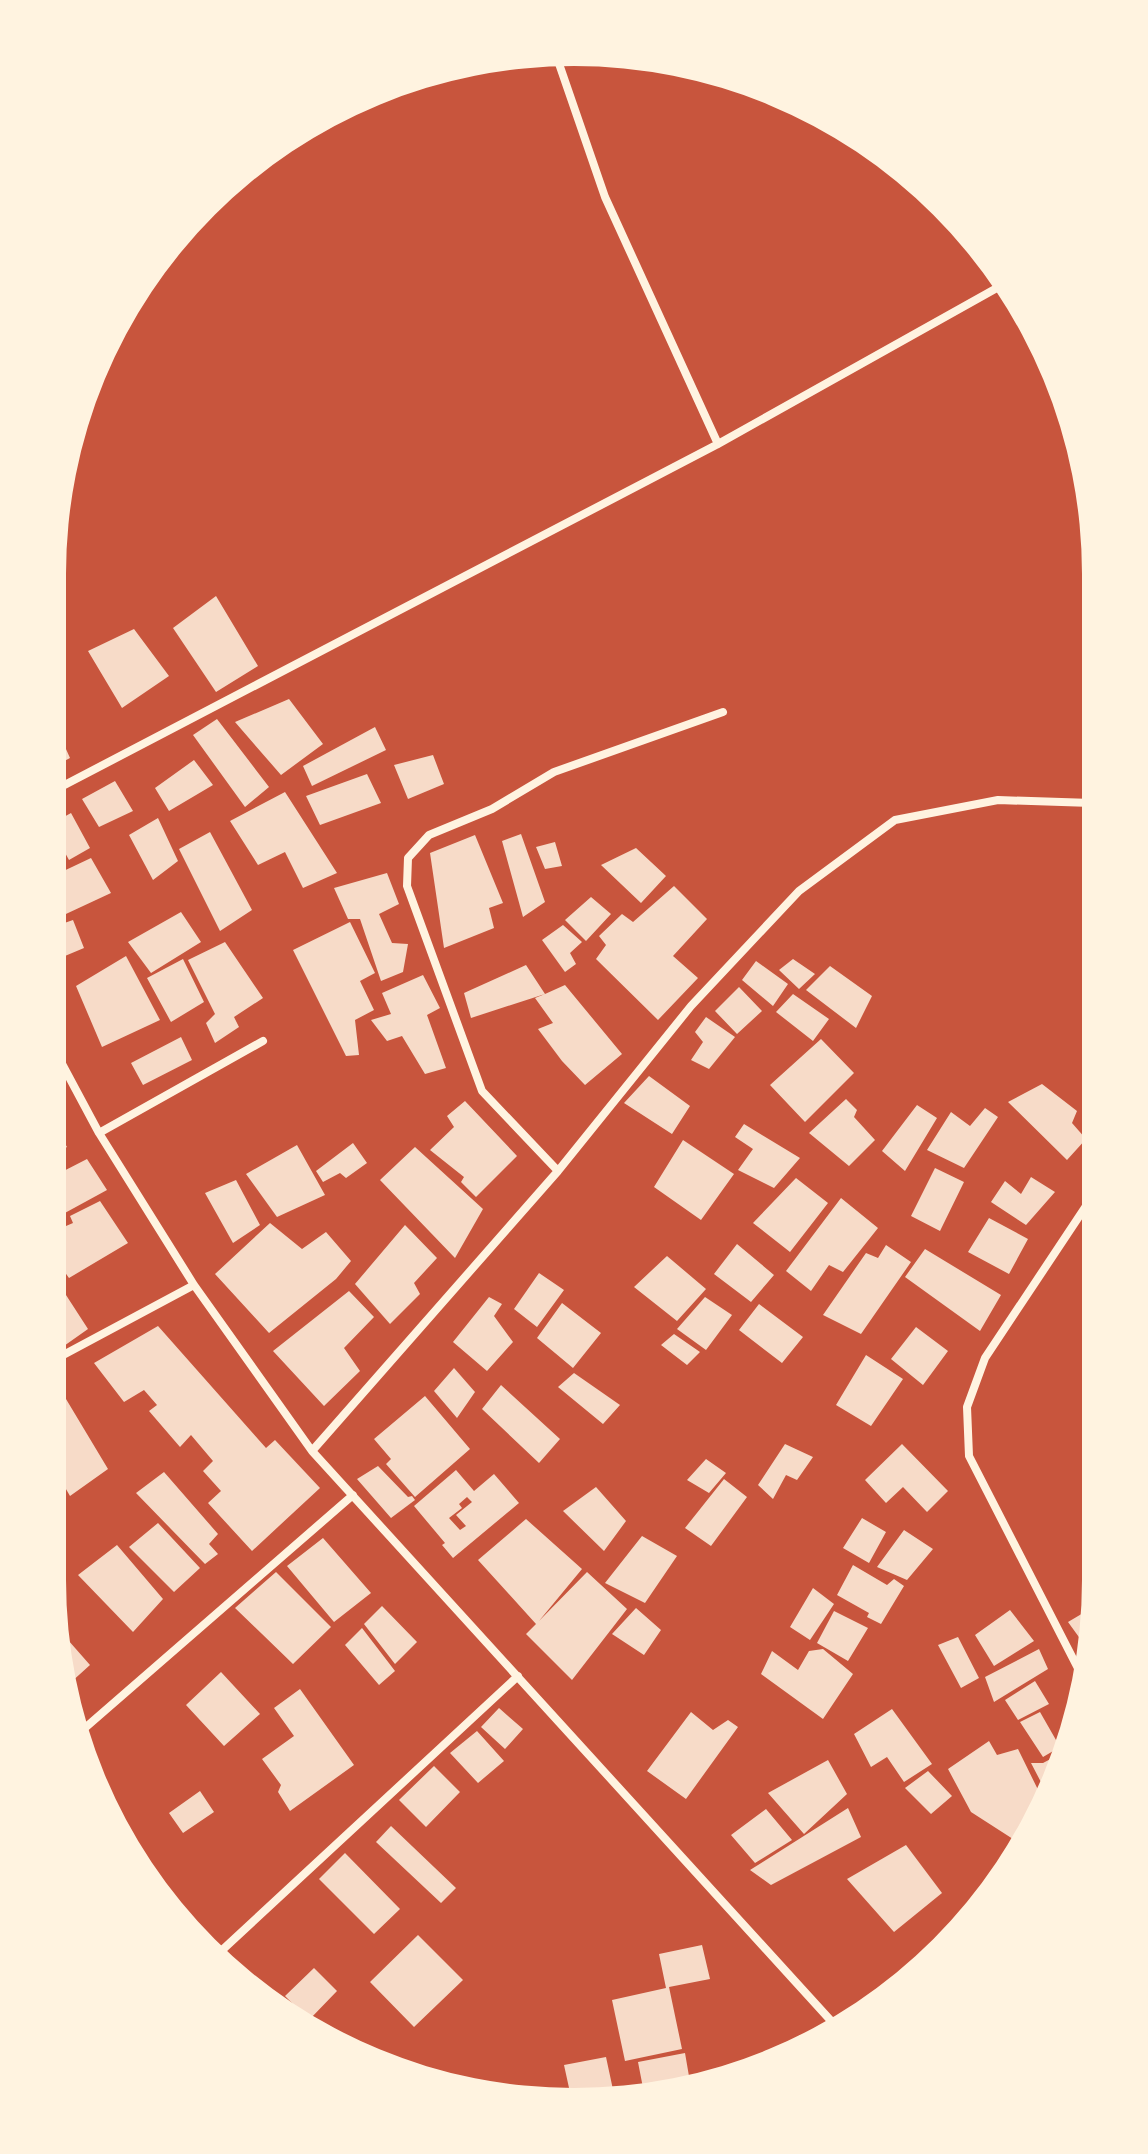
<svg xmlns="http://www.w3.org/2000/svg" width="1148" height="2154" font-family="'Nunito Sans',sans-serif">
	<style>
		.building { fill: #f7dbc8; fill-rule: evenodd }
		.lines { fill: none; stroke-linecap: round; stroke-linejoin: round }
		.minor { stroke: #fff3e0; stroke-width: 8 }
	</style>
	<rect width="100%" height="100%" fill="#c8553d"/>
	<path class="building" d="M216,596L258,666L216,692L173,628Z
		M134,629L169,676L122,708L88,651Z
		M289,699L323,744L281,775L235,722Z
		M217,719L269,787L245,807L193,735Z
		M53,720L70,758L53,767Z
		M375,727L386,750L312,786L303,766Z
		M433,755L444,784L408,799L394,765Z
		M194,760L213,785L169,811L155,788Z
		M367,774L381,803L320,825L306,796Z
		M115,781L133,811L99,827L82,799Z
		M285,792L337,873L303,888L285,852L258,865L230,821Z
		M71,813L90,848L69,860L53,831V823Z
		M158,818L178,861L153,880L129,835Z
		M210,832L252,910L220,931L179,849Z
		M521,834L545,902L523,917L502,841Z
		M475,835L503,903L489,908L494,928L444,948L430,853Z
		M555,842L562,866L545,869L536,847Z
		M636,848L666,876L641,903L601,865Z
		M91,858L111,893L53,920V876Z
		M387,873L399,904L379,914L392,943L408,944L403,972L381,981L360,919H348L334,888Z
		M674,886L707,919L673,956L698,978L658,1020L596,959L606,945L599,936L622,914L633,922Z
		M591,897L611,914L586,941L565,920Z
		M181,912L201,942L151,973L128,942Z
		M73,920L84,948L53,961V927Z
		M350,922L375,973L360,981L374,1010L355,1020L359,1055L346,1056L293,950Z
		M563,925L582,942L570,953L576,964L565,972L542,940Z
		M225,942L263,998L234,1017L239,1027L215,1043L206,1023L215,1014L188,960Z
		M126,956L160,1020L102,1047L76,986Z
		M183,959L204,1002L171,1022L147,978Z
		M793,959L815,974L799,989L779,970Z
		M756,961L788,984L773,1006L742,980Z
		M526,965L545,994L565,985L622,1054L585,1085L562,1061L538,1029L553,1023L535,998L545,994L471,1018L464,993Z
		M830,966L872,996L856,1028L806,990Z
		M423,975L440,1008L427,1015L446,1068L425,1074L402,1036L387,1041L371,1020L391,1014L382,993Z
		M739,987L762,1011L737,1034L715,1011Z
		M793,994L829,1019L813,1041L776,1012Z
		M706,1017L735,1037L709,1069L691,1060L703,1042L695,1032Z
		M181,1037L192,1060L143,1085L131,1063Z
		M821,1039L854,1073L805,1122L770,1085Z
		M649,1076L690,1106L672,1134L624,1103Z
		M1042,1084L1077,1111L1072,1123L1086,1139L1067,1160L1008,1102Z
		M846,1099L857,1110L854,1117L875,1140L849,1166L809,1133Z
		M465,1101L517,1156L476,1197L461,1182L464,1177L430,1150L454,1127L447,1116Z
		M917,1105L937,1118L905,1171L882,1151Z
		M985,1108L998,1117L964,1168L927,1150L951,1112L970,1126Z
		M52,1122L67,1147L52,1155Z
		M744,1124L800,1158L774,1188L738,1170L753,1149L735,1137Z
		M683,1140L734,1174L701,1220L654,1187Z
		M353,1143L367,1163L346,1178L340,1173L323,1182L316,1171Z
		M297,1145L325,1195L277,1217L246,1174Z
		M415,1147L483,1209L455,1258L380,1180Z
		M87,1159L107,1190L52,1220V1177Z
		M935,1168L964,1182L940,1231L911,1216Z
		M1031,1177L1055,1192L1026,1225L991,1202L1005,1181L1021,1194Z
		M796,1178L828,1203L790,1252L753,1223Z
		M236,1180L260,1225L233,1243L205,1193Z
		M841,1198L878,1228L843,1272L829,1265L811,1291L786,1271Z
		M100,1201L128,1243L69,1278L54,1257L59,1254L52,1232L73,1223L70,1216Z
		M989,1218L1028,1239L1009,1274L968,1252Z
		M270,1223L302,1249L326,1232L351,1261L336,1279L269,1333L215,1274Z
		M405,1225L437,1258L414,1283L420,1294L390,1324L355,1284Z
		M737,1244L774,1275L751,1302L714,1274Z
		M886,1245L911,1262L861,1334L823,1315L866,1253L878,1258Z
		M925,1249L1001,1295L980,1331L905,1277Z
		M667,1256L706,1289L677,1321L634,1287Z
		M539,1273L564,1290L537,1327L514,1309Z
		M55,1278L88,1329L54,1353L52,1280Z
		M349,1291L374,1317L344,1348L360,1371L324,1406L273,1351Z
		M489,1297L502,1304L494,1316L513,1342L487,1371L453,1342Z
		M705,1297L732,1315L706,1350L677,1329Z
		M562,1303L601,1333L573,1368L537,1338Z
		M759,1304L803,1337L782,1363L739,1330Z
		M158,1326L266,1448L275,1440L320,1488L252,1551L208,1503L221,1491L203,1471L213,1461L191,1435L180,1447L149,1411L157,1405L144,1390L124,1402L94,1363Z
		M916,1327L948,1351L923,1385L891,1359Z
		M674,1334L700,1352L687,1365L661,1345Z
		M866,1355L903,1379L871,1426L836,1405Z
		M454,1368L475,1392L457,1418L434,1391Z
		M574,1373L620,1405L603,1424L558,1387Z
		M501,1385L560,1439L539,1463L482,1409Z
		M425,1396L470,1449L415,1497L386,1464L391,1459L374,1439Z
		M66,1399L108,1469L70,1496L52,1465V1408Z
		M785,1444L813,1457L797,1480L786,1475L773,1499L758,1485Z
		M902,1444L948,1491L927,1512L903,1487L886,1503L865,1480Z
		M706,1459L726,1473L709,1493L687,1480Z
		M378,1466L408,1497L412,1496L415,1500L391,1518L357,1479Z
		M456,1470L474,1491L494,1474L519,1503L453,1558L442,1545L445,1543L414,1506ZM467,1497L472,1502L456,1515L466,1526L460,1530L449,1518L462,1508L459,1504Z
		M164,1472L218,1534L209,1544L218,1554L205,1564L136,1493Z
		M724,1479L747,1497L711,1546L685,1528Z
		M596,1487L626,1521L604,1551L563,1511Z
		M862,1518L886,1532L869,1563L843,1548Z
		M526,1519L582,1569L539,1621L587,1572L627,1609L572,1680L526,1634L536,1624L478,1560Z
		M158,1523L200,1568L174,1592L129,1547Z
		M904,1530L933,1549L907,1580L877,1567Z
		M642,1536L677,1556L645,1603L605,1583Z
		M323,1538L371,1593L334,1622L287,1566Z
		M117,1545L163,1599L133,1632L78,1575Z
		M853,1565L887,1585L894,1579L904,1586L881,1624L867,1617L869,1613L837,1595Z
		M276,1572L331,1627L293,1664L235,1608Z
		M813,1588L834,1604L810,1640L790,1627Z
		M382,1606L417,1642L395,1664L364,1624Z
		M1095,1606V1614L1089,1651L1068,1622Z
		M636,1608L661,1630L644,1655L612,1634Z
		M1010,1610L1034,1641L994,1666L975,1635Z
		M834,1611L868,1628L848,1661L817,1643Z
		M362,1628L395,1671L379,1685L345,1645Z
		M61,1632L90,1665L69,1684L65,1660Z
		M958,1637L979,1678L961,1688L938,1645Z
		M823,1649L853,1674L823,1719L761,1674L772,1651L798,1670L809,1651Z
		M1039,1649L1048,1669L994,1702L985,1677Z
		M221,1672L260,1714L224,1746L186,1705Z
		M1035,1681L1049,1704L1018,1720L1005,1700Z
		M300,1689L354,1765L290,1811L278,1792L281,1785L262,1759L294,1736L274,1708Z
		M499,1708L523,1729L505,1749L481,1727Z
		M892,1709L932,1764L904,1782L887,1757L871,1767L854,1734Z
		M691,1712L713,1730L728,1720L738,1727L686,1799L647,1771Z
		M1040,1712L1060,1747L1043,1757L1020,1722Z
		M477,1731L504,1761L478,1783L450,1753Z
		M989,1741L997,1755L1018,1749L1045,1804L1019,1843L971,1812L948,1769Z
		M1067,1745L1054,1780L1043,1786L1031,1763H1043L1062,1753Z
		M828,1760L847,1794L804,1834L768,1793Z
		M434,1766L460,1792L426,1827L399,1800Z
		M928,1771L952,1796L931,1814L905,1788Z
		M200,1791L214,1812L183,1833L169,1813Z
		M848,1808L861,1837L771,1885L750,1870Z
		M766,1809L792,1840L755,1863L731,1835Z
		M391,1826L456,1888L441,1903L376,1842Z
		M906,1845L942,1893L894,1932L847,1879Z
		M345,1853L400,1909L374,1934L319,1879Z
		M418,1935L463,1980L414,2027L370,1982Z
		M702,1945L710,1979L669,1987L682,2049L625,2061L612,2000L666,1988L659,1954Z
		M230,1955L273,1998L270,2001L225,1959Z
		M314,1968L337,1991L309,2020L285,1996Z
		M800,2035L805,2042L774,2062L763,2065Z
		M685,2053L690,2082L644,2093L638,2062Z
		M606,2057L615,2099L571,2097L564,2065Z"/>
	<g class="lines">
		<path class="minor" d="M556,55L605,197L718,444
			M53,791L718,444L1004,284
			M53,1047L99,1133L194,1285L312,1451L833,2023
			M53,1073L64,1068
			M99,1133L263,1041
			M558,1171L482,1091L407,886L408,858L429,835L492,809L554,772L723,712
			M52,1361L194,1285
			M312,1451L558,1171L691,1006L799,891L895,820L998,800L1092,803
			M1084,1680L969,1456L967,1407L985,1358L1094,1194
			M78,1734L353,1495
			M219,1953L518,1676"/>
	</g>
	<path d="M0 0H1148V2154H0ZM574 66H574A508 508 0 0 1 1082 574V1580A508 508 0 0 1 574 2088H574A508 508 0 0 1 66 1580V574A508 508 0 0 1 574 66Z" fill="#fff3e0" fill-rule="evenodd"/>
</svg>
